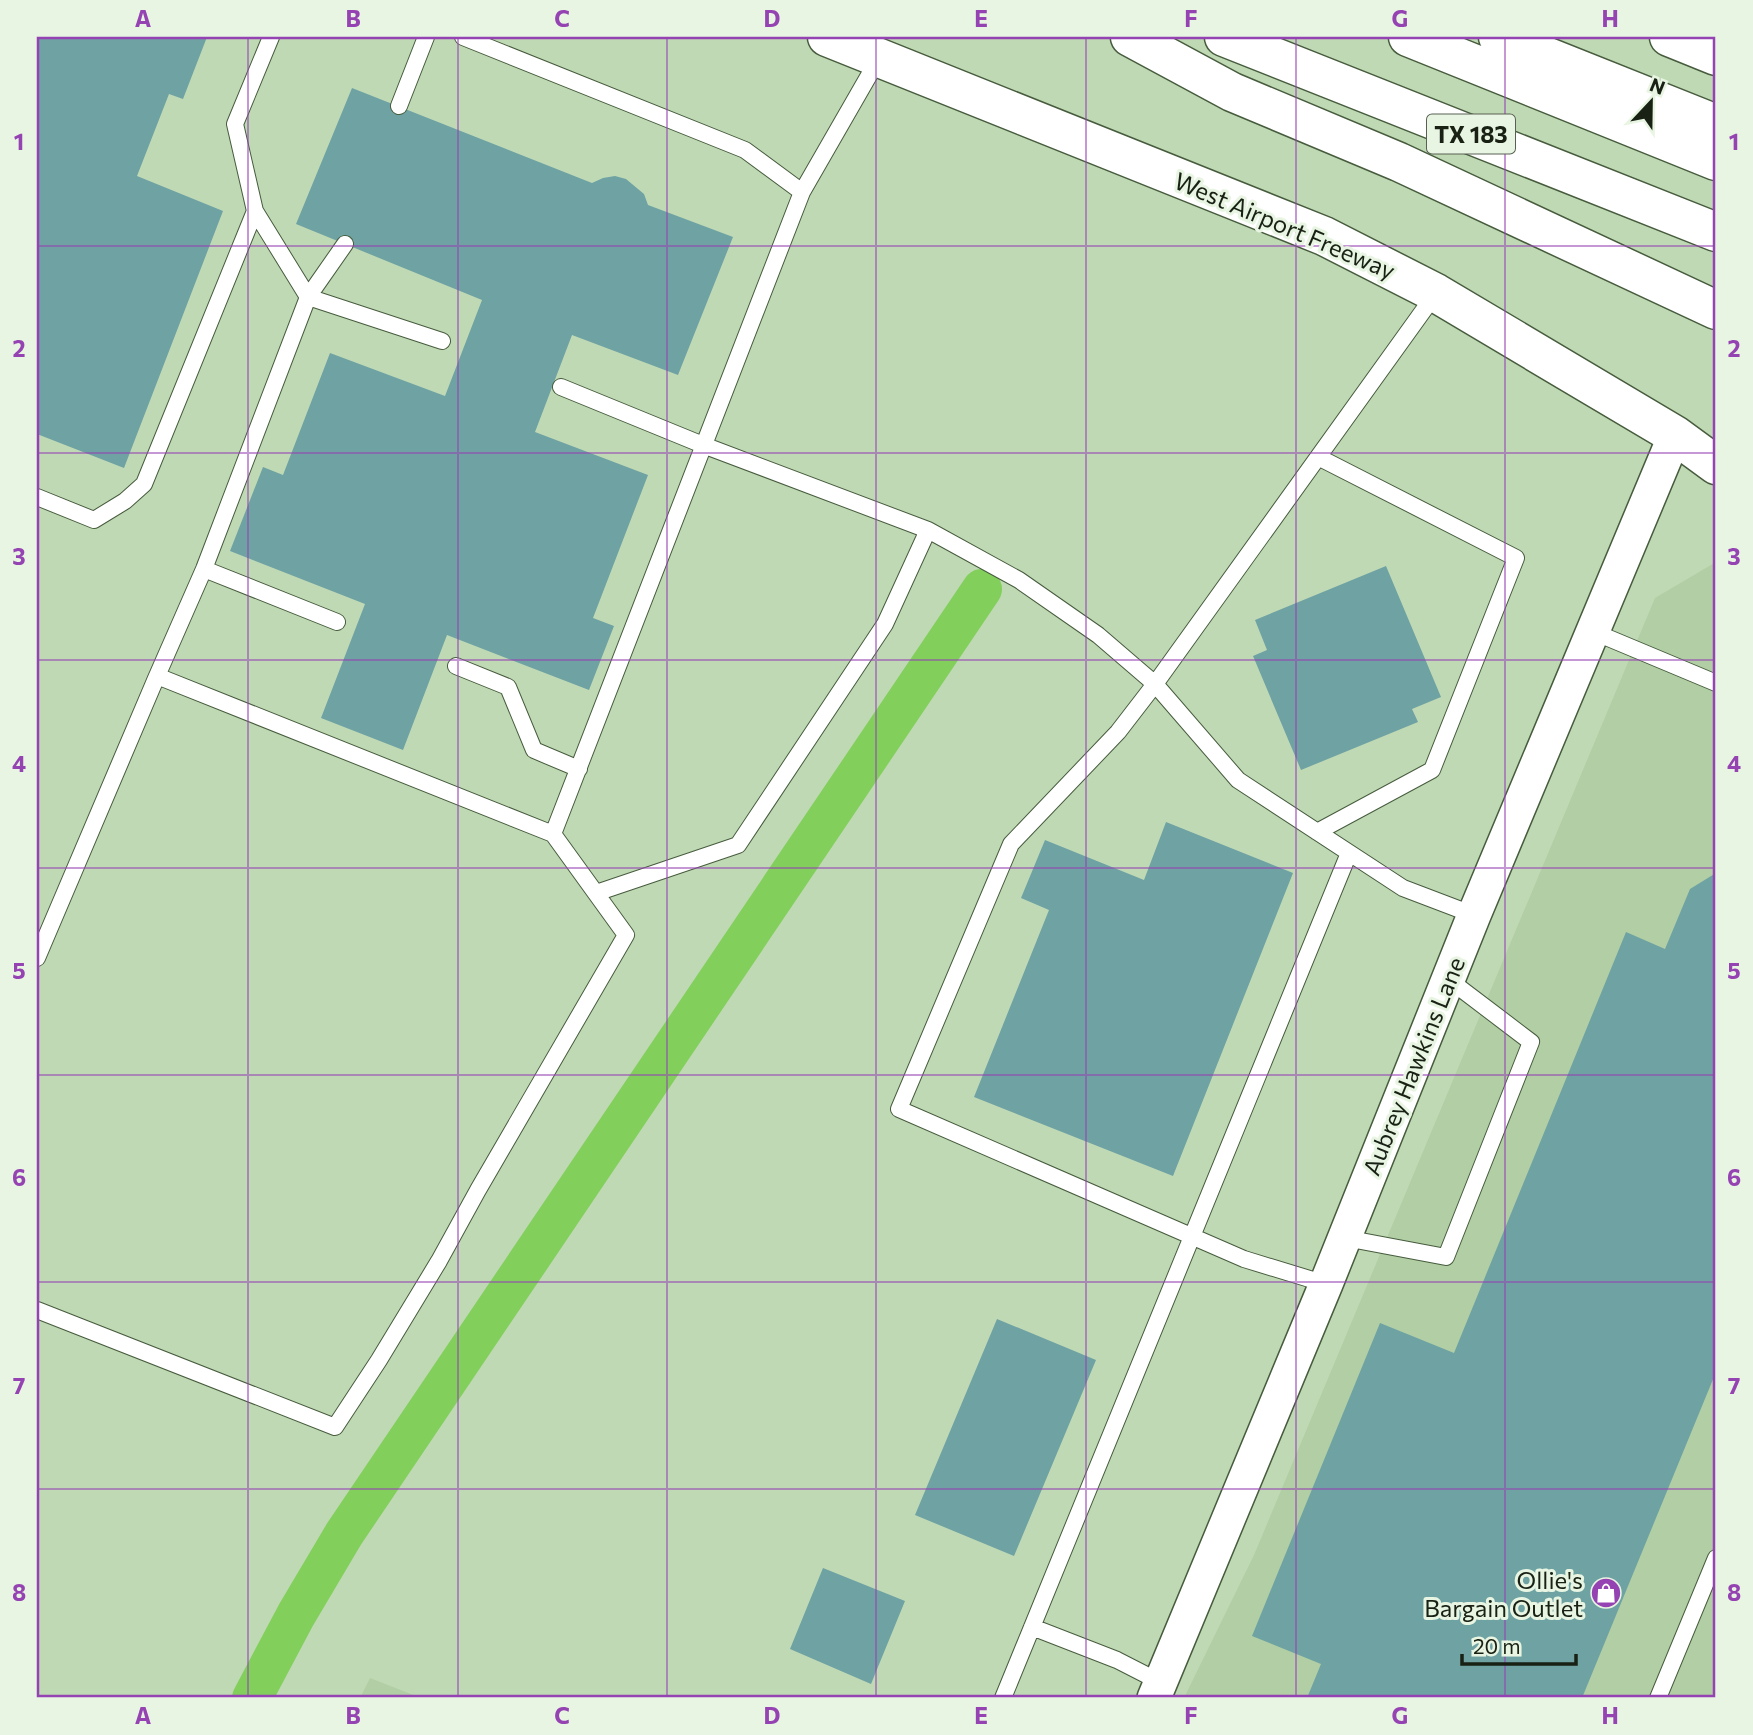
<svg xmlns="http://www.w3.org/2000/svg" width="1753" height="1735" font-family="Commissioner,sans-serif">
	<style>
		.built { fill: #b1cea4 }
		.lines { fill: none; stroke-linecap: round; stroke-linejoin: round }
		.canal { stroke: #82cf5c; stroke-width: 40 }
		.building { fill: #6ea2a3 }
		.lane-casing { stroke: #465c3d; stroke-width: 18 }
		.street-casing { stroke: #465c3d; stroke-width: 36 }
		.secondary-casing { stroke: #465c3d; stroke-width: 41 }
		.highway-casing { stroke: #465c3d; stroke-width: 41 }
		.lane { stroke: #fff; stroke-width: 16 }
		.street { stroke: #fff; stroke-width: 33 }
		.secondary { stroke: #fff; stroke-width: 38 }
		.highway { stroke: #fff; stroke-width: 38 }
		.grid { fill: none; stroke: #9543b2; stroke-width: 2; stroke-opacity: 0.55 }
		.labels { text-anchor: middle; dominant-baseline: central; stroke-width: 6; stroke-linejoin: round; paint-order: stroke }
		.shield { fill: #e9f5e3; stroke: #576152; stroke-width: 2 }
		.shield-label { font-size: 23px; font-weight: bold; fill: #182114 }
		.street-label { font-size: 24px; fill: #182114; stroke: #e9f5e3 }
		.poi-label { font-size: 24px; fill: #182114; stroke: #e9f5e3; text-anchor: end }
		.neatline { fill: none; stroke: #9543b2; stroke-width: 2.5 }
		.grid-label { font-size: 23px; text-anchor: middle; font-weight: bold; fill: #9543b2 }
	</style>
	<rect width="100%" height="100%" fill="#c0d9b5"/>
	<path class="built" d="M1716,562V1698H1184L1254,1555L1655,598Z
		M370,1678L421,1698H360Z"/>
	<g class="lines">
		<path class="canal" d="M252,1698L296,1615L344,1534L982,589"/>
	</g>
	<path class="building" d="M37,37H207L183,99L169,94L137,176L223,211L124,468L37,434Z
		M352,88L592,183L603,178L615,176L626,179L644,194L648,205L733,237L678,375L572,335L535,432L648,475L593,618L614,626L589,690L447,635L403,750L321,718L365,604L230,551L263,467L283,475L330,353L445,396L482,300L296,224Z
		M1386,566L1441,697L1412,709L1418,722L1301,770L1253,656L1267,650L1255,620Z
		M1166,822L1293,873L1173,1176L974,1097L1049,910L1021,898L1045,840L1144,880Z
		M1716,873V1372L1582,1698H1307L1321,1664L1252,1636L1380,1323L1454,1353L1626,932L1665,949L1690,889Z
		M997,1319L1096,1360L1014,1556L915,1515Z
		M823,1568L905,1601L871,1684L790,1649Z"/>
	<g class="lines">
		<g class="lane-casing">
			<path id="lane" d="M463,37L745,150L802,192
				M399,106L426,37
				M255,211L235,124L271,37
				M345,244L308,297L442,341
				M561,387L703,445L928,530L1019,580L1098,635L1155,684L1436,293
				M37,497L94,520L125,501L144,484L255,211L308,297L204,569L157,676L553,834L802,192L879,58
				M204,569L337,622
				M1594,632L1716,683
				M456,666L508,687L534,750L579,769
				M1317,832L1432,770L1516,558L1318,457
				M596,893L738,845L885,624L928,530
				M37,958L157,676
				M1345,1238L1446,1257L1531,1042L1448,979
				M1326,1284L1244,1259L899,1109L1011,844L1118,732L1155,684L1238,780L1403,888L1474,915
				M37,1310L335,1427L379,1360L439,1261L478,1190L626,935L553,834
				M1032,1627L1117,1660L1162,1683
				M1003,1698L1349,853
				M1658,1698L1716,1558"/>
		</g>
		<g class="street-casing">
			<path id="street" d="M1154,1698L1326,1284L1474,915L1675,435"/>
		</g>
		<g class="secondary-casing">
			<path id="secondary" d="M827,37L1324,236L1436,293L1675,435L1716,465"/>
		</g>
		<g class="highway-casing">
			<path id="highway" d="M1130,37L1232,92L1399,162L1716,310
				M1224,37L1716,232
				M1408,37L1716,161
				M1498,37L1716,124
				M1669,37L1716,56"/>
		</g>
		<use href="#lane" class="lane"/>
		<use href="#street" class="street"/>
		<use href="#secondary" class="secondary"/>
		<use href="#highway" class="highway"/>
	</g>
	<path class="grid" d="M248,37V1698M458,37V1698M667,37V1698M876,37V1698M1086,37V1698M1296,37V1698M1505,37V1698M37,246H1716M37,453H1716M37,660H1716M37,868H1716M37,1075H1716M37,1282H1716M37,1489H1716"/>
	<defs>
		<g id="shop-disc" transform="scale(1.575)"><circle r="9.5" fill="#9543b2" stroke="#e9f5e3"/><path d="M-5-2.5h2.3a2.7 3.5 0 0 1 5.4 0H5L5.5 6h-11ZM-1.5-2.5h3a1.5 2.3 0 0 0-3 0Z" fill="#fff"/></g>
	</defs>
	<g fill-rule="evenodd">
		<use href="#shop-disc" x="1606" y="1593"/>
	</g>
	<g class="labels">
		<rect class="shield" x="1427" y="114.5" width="88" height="39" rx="5"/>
		<g class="shield-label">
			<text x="1471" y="134">TX 183</text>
		</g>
		<g class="street-label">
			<text transform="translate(1285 225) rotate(23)">West Airport Freeway</text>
			<text transform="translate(1413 1066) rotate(-68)">Aubrey Hawkins Lane</text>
		</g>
		<g class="poi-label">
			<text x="1583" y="1579">Ollie's<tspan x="1583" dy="28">Bargain Outlet</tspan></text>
		</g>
	</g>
	<rect width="1753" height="1735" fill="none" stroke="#e9f5e3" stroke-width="77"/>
	<g transform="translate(1651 102) rotate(22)" stroke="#e9f5e3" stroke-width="5" paint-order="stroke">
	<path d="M0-5L12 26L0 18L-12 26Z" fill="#182114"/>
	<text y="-10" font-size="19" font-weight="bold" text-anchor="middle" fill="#182114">N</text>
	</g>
	<path d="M1462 1654v10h114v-10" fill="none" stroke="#182114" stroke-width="3.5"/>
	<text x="1473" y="1654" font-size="21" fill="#182114" stroke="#e9f5e3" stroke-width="5" paint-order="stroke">20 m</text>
	<rect x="38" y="38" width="1676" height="1658" class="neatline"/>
	<g class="grid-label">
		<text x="143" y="27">A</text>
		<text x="353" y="27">B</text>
		<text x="562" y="27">C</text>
		<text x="772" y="27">D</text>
		<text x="981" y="27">E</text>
		<text x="1191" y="27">F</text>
		<text x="1400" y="27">G</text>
		<text x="1610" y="27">H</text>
		<text x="19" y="150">1</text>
		<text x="1734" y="150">1</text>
		<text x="19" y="357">2</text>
		<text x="1734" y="357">2</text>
		<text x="19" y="565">3</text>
		<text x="1734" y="565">3</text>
		<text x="19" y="772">4</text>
		<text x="1734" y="772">4</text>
		<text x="19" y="979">5</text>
		<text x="1734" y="979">5</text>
		<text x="19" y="1186">6</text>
		<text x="1734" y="1186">6</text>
		<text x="19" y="1394">7</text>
		<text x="1734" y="1394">7</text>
		<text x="19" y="1601">8</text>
		<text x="1734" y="1601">8</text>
		<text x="143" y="1724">A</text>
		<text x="353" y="1724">B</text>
		<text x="562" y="1724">C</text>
		<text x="772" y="1724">D</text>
		<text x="981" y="1724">E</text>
		<text x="1191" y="1724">F</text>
		<text x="1400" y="1724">G</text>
		<text x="1610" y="1724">H</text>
	</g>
</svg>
